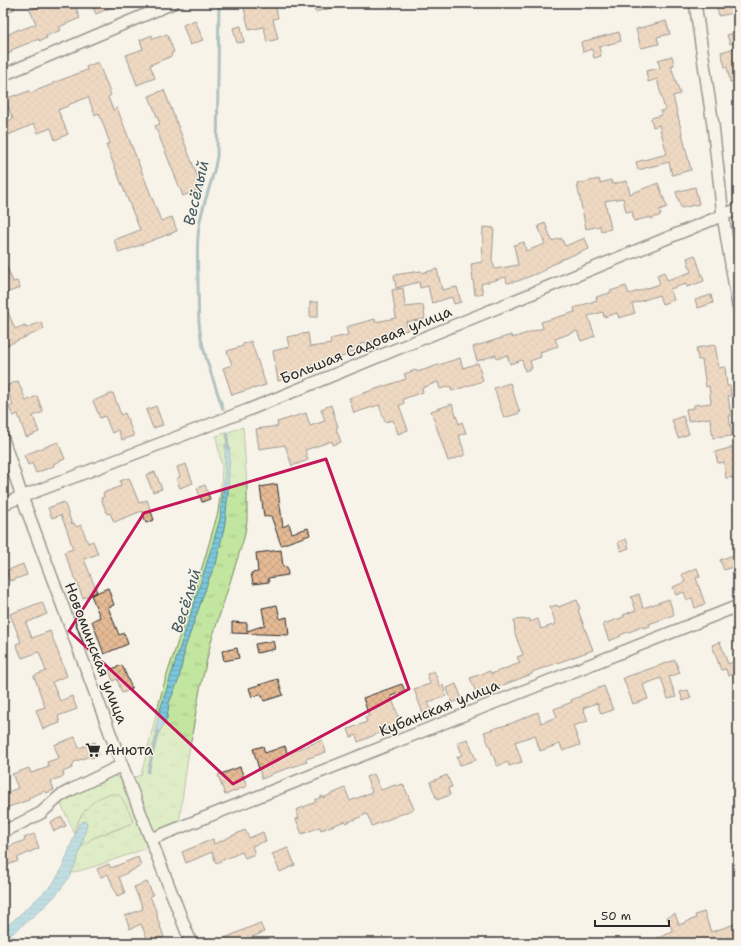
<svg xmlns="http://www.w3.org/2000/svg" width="741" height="946" font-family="'Shantell Sans',sans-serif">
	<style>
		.grass { fill: url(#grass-tufts); stroke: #768865 }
		.wetland { fill: url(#wetland-marsh); stroke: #768865 }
		.water { fill: url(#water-rules); stroke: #5c8895 }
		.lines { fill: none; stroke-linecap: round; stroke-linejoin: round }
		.stream { stroke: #5c8895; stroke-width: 3 }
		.building { fill: url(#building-cross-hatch); stroke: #2b2b2b }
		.minor-casing { stroke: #2b2b2b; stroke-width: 14 }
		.minor { stroke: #f7f3e8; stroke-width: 11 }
		.marked { fill: none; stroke: #c2185b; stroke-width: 3; stroke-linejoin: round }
		.labels { text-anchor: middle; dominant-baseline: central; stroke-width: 3; stroke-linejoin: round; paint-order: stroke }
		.street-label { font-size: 15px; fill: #2b2b2b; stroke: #f7f3e8 }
		.poi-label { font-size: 15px; fill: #2b2b2b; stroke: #f7f3e8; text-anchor: start }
		.water-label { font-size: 16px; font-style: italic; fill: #435a60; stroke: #f7f3e8 }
	</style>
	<defs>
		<pattern id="grass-tufts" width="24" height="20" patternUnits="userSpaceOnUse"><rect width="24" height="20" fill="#c2e69f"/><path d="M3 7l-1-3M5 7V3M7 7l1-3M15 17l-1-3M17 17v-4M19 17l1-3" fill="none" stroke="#a7c589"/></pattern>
		<pattern id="wetland-marsh" width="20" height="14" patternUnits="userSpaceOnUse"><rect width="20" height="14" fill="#c2e69f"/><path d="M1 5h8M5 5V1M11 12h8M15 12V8" fill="none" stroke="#a7c589"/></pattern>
		<pattern id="water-rules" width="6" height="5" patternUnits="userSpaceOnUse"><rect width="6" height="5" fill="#7cc6dc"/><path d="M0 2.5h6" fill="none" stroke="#6baabd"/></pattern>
		<pattern id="building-cross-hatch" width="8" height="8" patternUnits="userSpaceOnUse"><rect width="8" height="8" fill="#e5ba95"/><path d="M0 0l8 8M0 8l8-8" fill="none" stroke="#c5a081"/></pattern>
	</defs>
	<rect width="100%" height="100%" fill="#f7f3e8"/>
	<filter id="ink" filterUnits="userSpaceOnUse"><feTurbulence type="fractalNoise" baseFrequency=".025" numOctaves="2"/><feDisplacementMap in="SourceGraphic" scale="8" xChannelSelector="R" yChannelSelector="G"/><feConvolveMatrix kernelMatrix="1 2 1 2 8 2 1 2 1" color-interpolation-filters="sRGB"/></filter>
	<g filter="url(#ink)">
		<path class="grass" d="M243,427L247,488V521L244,538L211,642L200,689L187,763L179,824L154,834L132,778L141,775L163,687L204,561L218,512L221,490L222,467L216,436Z
			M113,775L125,780L150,847L96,866L71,873L81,847L93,838L130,825L111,794C108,795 105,795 102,797C90,801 74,822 75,834L61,804L65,799Z"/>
		<path class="wetland" d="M111,794H118L122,798L133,820L132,823L93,838L81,847L87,823H80L75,834C74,822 90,801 102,797C105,795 108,795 111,794Z"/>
		<path class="water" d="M225,444H227L230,447L228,493L225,523L216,564L210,576L185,648L179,679L169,703L167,718L159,733H156L155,731L160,710L210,553L220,519L225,472Z
			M84,821H86L87,823C82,843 78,865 66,882C50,906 24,922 3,942V930L52,885L62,869L77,829L80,823Z"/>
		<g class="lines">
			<path class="stream" d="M219,3L217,156C214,180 202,203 199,227C196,246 198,266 198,285C199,304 197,324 202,342C207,365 216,387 223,409
				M227,434L228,449
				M148,772L158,731"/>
		</g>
		<path class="building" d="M10,3H12L15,9L3,14V6Z
			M48,3H50L51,7L60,3H74L80,18L59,27L61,30L46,36L47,38L39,41V39L11,50L12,52L3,56V31L5,36L19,29L20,30L36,24L30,10Z
			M91,3H121L96,14Z
			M243,3H275L278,18L273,19L278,39L267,42L264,27L249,30Z
			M313,3H340V6L315,12Z
			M716,3H738V12L719,16Z
			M195,20L203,40L190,45L183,25Z
			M666,21L670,34L657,37L659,44L641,48L636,29Z
			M241,26L244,42L237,43L233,28Z
			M619,32L621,41L599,47L601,56L594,58L592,49L583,52L581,42Z
			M738,32V42L730,44L727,35Z
			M167,34L174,52L171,54L172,56L150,65L155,78L137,85L126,55L143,49L140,40L152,35L153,39Z
			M735,48L738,61V81L730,82L727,67H725L721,52Z
			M672,56L674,65L671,66L680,94L673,96L691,170L672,175L669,162L638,170L636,162L667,154L659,125L653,127L651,118L662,115L660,111L665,110L657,79L648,82L646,71L660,68L658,60Z
			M98,62L111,95L108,97L113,110L117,108L161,221L172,217L177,231L119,253L114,240L140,230L106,145L110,143L99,113L95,115L88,97L68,105V106L58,110L68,134L55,140L51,128L38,133L34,124L6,136L3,127V122L13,119L5,99L16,95V96L29,91L30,93L53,84V83L87,70L86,67Z
			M164,90L202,188L183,196L155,126L160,124L149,96Z
			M599,179L600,183L611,180L612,184L627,181L630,194L658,183L667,207L659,210L661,215L651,219V217L634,221L632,211L626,212L623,198L605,201L611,229L601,231L600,226L586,229L577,184Z
			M695,187L699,204L681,208L676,192Z
			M545,223L552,241L561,238L565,246L585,238L589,249L560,260V261L545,268L546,270L518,281L507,283L506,277L481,284L483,294L475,295L471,264L482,262L483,227L494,228L492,260L495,269L518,265L514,245L524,242L526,251L545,244L538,226Z
			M695,255L704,281L687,287L686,284L670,289L674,300L662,304L659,295L632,304L635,313L619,318L617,313L604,317L603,312L588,316L595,336L581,341L577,331L555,339L558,346L540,352L541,357L530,361L532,368L525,371L522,360L510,364L507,355L497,359L496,355L477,361L473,347L511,335L512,338L543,328L541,322L575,312L574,308L597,300L596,297L610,293V291L626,286L629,294L660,284L657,275L664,272L667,280L691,272L687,258Z
			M3,257L13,282L17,281L20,288L6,293L3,285Z
			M437,269L442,290L457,287L461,302L454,304L452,297L432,303L428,286L420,288L419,282L396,288L394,275L421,271L422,273Z
			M403,288L405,307L423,305L425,319L406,322L408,330L394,332L395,334L381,337L382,340L360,344L362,349L347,353L348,355L330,360V362L311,364L312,370L288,374L289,378L278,381L273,351L289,347L287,337L308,333L310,347L331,344L330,339L348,335L346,327L375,319V322L396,318L392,290Z
			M711,295L713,303L698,308L695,300Z
			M3,300L15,329L25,325L26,328L41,322L44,329L3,347Z
			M310,302H318V317H310Z
			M251,341L266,385L253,389V388L232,395L223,368L232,365L227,351L243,346V344Z
			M715,345L719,368L725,367L727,386H730L731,396H728L731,416H729L732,436L713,438L710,418L688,421L686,409L694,408V405L711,403L709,386L706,387L702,360H698L696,348Z
			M460,358L463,368L478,363L483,381L452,391L450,386L440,389L438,382L422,388L423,392L403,399L404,404L399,405L408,430L398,434L393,420L385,422L379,405L354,413L349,398L406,379L404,374L416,370L417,372Z
			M18,381L26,401L37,396L43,412L33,416L39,432L26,437L18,414L13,416L9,407L13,405L6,386Z
			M510,383L520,413L504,418L494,388Z
			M113,393L121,415L125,413L134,436L122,440L118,430L112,433L105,416L100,418L93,401Z
			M452,404L459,424L462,422L466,433L459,435L465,455L448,461L431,411Z
			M331,405L338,427L336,428L341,442L333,445L332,441L305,450L308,460L292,466L285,445L259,449L256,429L278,426L277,422L306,413L310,426L325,421L321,409Z
			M156,406L163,425L153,428L146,410Z
			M683,416L689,434L678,438L672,420Z
			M58,442L65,459L53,464L54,466L36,473L32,463L28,465L24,455Z
			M737,446L738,451V477L726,478L724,462L718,463L715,452Z
			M186,464L193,483L180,488L176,479L180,477L177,467Z
			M155,472L162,489L153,492L146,475Z
			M129,478L139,503L147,500L154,520L146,523L142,511L114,522L110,513L107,514L101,498L104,497L103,493L121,486L120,481Z
			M277,484L283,527L289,524L292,533L308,528L310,535L281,545L271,516L264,517L260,487Z
			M205,485L210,499L202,502L197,488Z
			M64,502L72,524L74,523L76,527L81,525L88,543L93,541L98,554L84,559L97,592L83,598L64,552L73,549L67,530L61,515L52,518L48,508Z
			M626,539L629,548L621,551L618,542Z
			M281,550L283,567H287L288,575L268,578L269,582L253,584L251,573L258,572L256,553Z
			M738,553V565L724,570L720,560Z
			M23,564L27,575L10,581L6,571Z
			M697,568L700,577L696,578L705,604L695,608L692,598L687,600L684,592L676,595L673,587L685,582L682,574Z
			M108,588L114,605L108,607L119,635L124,633L128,644L104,654L92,621L100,617L91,595Z
			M639,594L643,608L669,599L674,615L649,624L650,626L643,628L642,626L636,628L637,629L620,635L621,636L609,641L603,624L624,617L623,615L636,610L631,597Z
			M577,600L580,609L578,610L593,650L532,672V674L477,695L470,678L490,671L491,674L520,663L517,657L523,655L515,634L514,620L530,619V622L538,619L541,629L556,624L550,607L557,605L558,607Z
			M42,602L47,614L26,623L32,638L50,631L67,676L52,682L60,701L72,696L77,709L58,716L60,723L43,729L36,710L45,707L34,676L46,671L39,652L22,658L16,644L21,642L10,614Z
			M277,605L280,619L287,617L289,635L232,633V622L247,623V631L265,625L262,608Z
			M273,641L275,649L257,653L255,644Z
			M720,642L728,664L738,660V673L728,676L726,669L721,670L712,645Z
			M237,648L239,658L224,661L222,651Z
			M675,660L680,673L669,677L676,697L668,699L661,678L643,685L648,699L633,704L623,678Z
			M122,665L132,689L122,693L117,679L113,681L109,670Z
			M434,671L440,686L443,685L446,696L428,702L432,713L424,716L414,689L430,684L427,674Z
			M278,679L283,695L264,701L261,694L252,697L249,688Z
			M402,684L405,691L391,696L401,724L358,742L356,735L351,737L348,729L367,722L365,718L369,716L363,698Z
			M456,684L462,699L452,703L447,688Z
			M604,686L613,710L601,714L597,703L583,708L588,721L573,726L580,745L563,751L560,744L540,751L535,735L515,742L522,762L509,766L508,762L497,766L484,732L512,723L538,712L541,723L557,717L554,709L572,702L571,700L581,696V695Z
			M688,690L691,698L683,701L680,692Z
			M75,737L79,748L95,742L99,755L91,758L90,756L74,762L72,768L63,772L64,776L51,781L54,790L46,793L45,791L28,798L29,800L3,809V794L18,788L12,774L29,768L31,773L49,767L47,762L59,758L54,745Z
			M468,739L476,760L460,765L457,757L462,755L458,742Z
			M322,740L326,752L306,759L307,762L271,774V775L262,779L253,749L263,746L265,753L285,746L287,753Z
			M240,767L247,786L225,795L218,775Z
			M374,774L381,790L395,785L396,786L403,784L414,809L372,826L367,814L346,823L345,821L321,830L320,827L302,834L296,819L299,818L296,810L316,802L315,800L323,796V798L345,788L350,801L372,792L366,777Z
			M447,775L452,787L448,788L450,795L437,800L430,782Z
			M62,817L66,826L54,831L50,822Z
			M245,830L249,838L263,832L266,841L252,846L255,854L245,858L242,852L216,863L212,852L186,863L182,852L213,839L214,844Z
			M34,834L39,848L17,858L18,861L3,867V849L25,840L24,838Z
			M288,848L295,865L280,872L272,854Z
			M138,857L141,866L119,877L125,893L117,896L108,874L101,877L97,869L109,864L111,868Z
			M147,882L153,895L150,896L158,916L157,917L164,937L149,943L141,924L130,929L125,916L143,909L134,887Z
			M704,912L711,932L735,924L738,934V943H647V942L673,932L667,917L675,914L679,925L696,918L695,915Z
			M260,923L264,932L245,940L246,943H213Z"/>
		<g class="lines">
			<g class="minor-casing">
				<path id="minor" d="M695,3L713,125L723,216L738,306
					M3,75L173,3
					M3,439L22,497L122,765L191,943
					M3,504L248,410L738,209
					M3,832L41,813L60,796L71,790L122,765
					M151,839L738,606"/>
			</g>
			<use href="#minor" class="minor"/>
		</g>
	</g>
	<path d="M0 0H741V946H0ZM326,459L409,689L233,784L69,631L144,513Z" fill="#f7f3e8" fill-opacity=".55" fill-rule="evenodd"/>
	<path class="marked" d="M326,459L409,689L233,784L69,631L144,513Z"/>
	<defs>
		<g id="supermarket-bare" transform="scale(1.2)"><path d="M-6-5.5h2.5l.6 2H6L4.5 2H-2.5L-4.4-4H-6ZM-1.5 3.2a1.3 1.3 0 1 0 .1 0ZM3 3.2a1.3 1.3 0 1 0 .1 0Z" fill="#2b2b2b" stroke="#f7f3e8" stroke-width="2.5" paint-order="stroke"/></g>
	</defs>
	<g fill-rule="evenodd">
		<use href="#supermarket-bare" x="93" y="750"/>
	</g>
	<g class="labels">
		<g class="street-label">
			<text transform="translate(366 345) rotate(-22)">Большая Садовая улица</text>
			<text transform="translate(96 653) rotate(69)">Новоминская улица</text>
			<text transform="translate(439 708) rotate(-22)">Кубанская улица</text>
		</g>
		<g class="poi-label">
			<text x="105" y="750">Анюта</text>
		</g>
		<g class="water-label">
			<text transform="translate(196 193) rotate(-77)">Весёлый</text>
			<text transform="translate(186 601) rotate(-73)">Весёлый</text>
		</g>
	</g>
	<rect width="741" height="946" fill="none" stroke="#f7f3e8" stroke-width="16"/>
	<rect x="8" y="8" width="725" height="930" fill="none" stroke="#2b2b2b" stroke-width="1.5" filter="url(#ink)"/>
	<path d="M595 920v6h74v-6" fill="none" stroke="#2b2b2b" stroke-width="2"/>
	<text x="601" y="920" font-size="12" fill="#2b2b2b" stroke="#f7f3e8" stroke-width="3" paint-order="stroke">50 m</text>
</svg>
